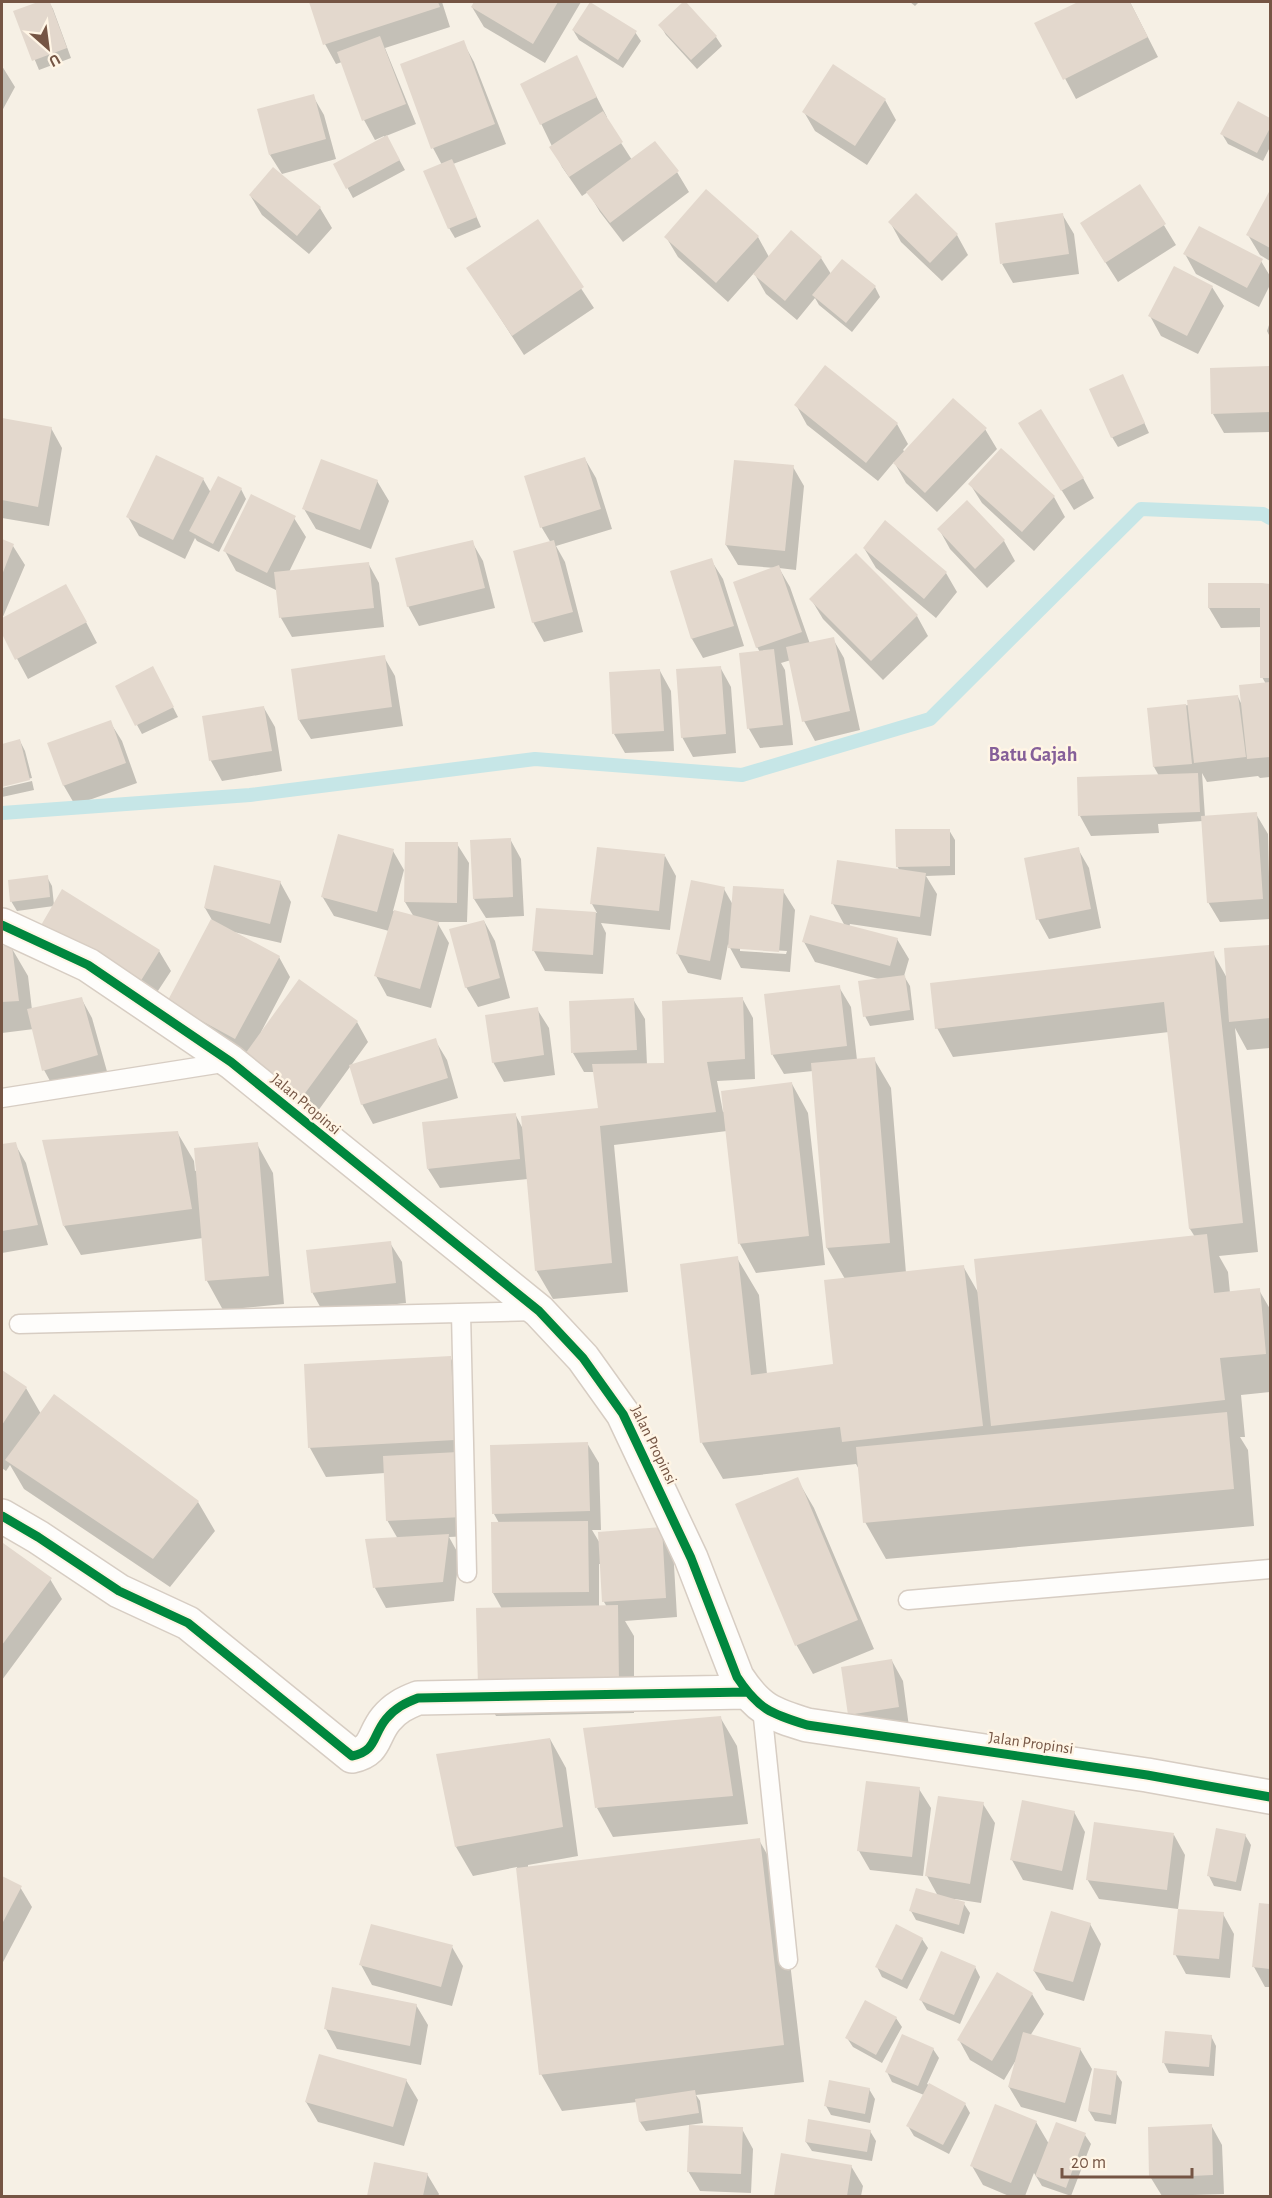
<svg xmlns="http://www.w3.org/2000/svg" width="1272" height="2198" font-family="'Alegreya Sans',sans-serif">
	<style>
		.shadow { fill: #0003; fill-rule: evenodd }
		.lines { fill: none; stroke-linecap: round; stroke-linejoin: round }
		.stream { stroke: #c6e6e7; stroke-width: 14 }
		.building { fill: #e3d8cd }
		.service-casing { stroke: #d7cdc3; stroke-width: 21 }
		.minor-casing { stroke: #d7cdc3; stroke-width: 36 }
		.service { stroke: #fefdfb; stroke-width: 18 }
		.minor { stroke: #fefdfb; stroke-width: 33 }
		.cycleway-casing { stroke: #fff5e5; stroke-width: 13 }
		.cycleway { stroke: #00873e; stroke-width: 9 }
		.labels { text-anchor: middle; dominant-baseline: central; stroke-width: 5; stroke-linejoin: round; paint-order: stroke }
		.street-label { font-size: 16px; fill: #755544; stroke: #fff5e5 }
		.quarter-label { font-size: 20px; font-weight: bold; fill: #855f99; stroke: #fff5e5 }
	</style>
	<rect width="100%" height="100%" fill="#f6f0e5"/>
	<path class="shadow" d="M42,2H49L53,9L71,58L39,70L15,12Z
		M311,2H442L450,27L385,48L416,124L386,136L405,170L353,198L335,165L385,138L384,136L375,140L364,120L342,62L336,64L325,44Z
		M476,2H581L545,63L484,27L472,7Z
		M910,2H919L915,6Z
		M1081,2H1130L1158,57L1076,99L1036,24Z
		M660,25L716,37L722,46L697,69L666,35Z
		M573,30L635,32L641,41L623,68L579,40Z
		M463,42L474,62L506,144L453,164L481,227L455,238L449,228L442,165L433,148Z
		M576,57L607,117L605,118L632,160L655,143L677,172L689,192L623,242L600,212L588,192L582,196L562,167L522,84Z
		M2,66L15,87L2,111Z
		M313,96L324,115L336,159L282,174L270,155Z
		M885,100L896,120L867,165L815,131L804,112Z
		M1238,103L1270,120V147L1263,161L1228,144L1222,134Z
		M274,169L320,208L332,228L309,254L262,215L250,195Z
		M1140,186L1176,245L1118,282L1093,243Z
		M1270,193V261L1260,255L1248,235Z
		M916,195L957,235L968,255L942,281L901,242L890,222Z
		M1062,214L1074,234L1079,274L1013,283L1002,264Z
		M537,222L594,308L524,355L468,268Z
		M666,237H758L769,257L821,258L831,274L875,287L880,297L852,332L819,305L815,298L797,320L766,294L754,273L728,302L678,257Z
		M1185,254L1261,261L1270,276V285L1259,307L1196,274Z
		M1212,287L1224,306L1198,354L1161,336L1150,316Z
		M1270,322V337L1267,331Z
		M1268,368L1270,373V432L1224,433L1213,414Z
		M1127,385L1149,433L1118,447L1112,437Z
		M796,405L897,424L908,444L903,450L905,452L985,429L997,449L937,512L906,483L894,462L878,481L807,425Z
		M2,419L51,428L62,448L49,526L2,518Z
		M1032,443L1083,478L1094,498L1074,510Z
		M585,459L596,478L612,529L556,546L565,562L583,632L544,642L533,622L551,543L542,528L526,477Z
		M793,467L804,486L796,570L779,568L790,587L810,644L833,639L844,658L860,730L815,741L804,721L791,660L781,663L785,670L793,745L760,748L749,729L760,652L757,647L776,568L738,565L726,545Z
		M203,479L211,493L241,489L246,499L219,552L197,541L195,538L185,559L139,536L128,517Z
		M377,481L389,501L371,549L316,529L304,509Z
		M970,484L1054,497L1065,517L1034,551L982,503Z
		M294,518L306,537L289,572L368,563L379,583L384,627L292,637L281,618L278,591L236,571L225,551Z
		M939,529L1004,541L1015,561L987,588L950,549Z
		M2,541L13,546L25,565L2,619L77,605L97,643L28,679L2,631Z
		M472,542L483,561L495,608L419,626L408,606Z
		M864,548L946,573L957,592L936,618L876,568Z
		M711,560L723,579L744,646L703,658L692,639L672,572Z
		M1262,584L1270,586V777L1260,778L1258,776L1207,782L1202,773L1205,817L1256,814L1268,834L1270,919L1220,922L1208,902L1203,821L1158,824L1159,833L1091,836L1080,816L1159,776L1154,767L1149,709L1189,705L1238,697L1242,705L1266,684L1262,677V627L1221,628L1209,608V585Z
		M811,599L917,616L928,636L883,680L823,619Z
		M384,657L395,676L403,726L311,739L299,720Z
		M720,667L731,687L736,753L693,757L682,737Z
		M660,671L671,691L674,751L625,753L614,734Z
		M158,678L178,717L142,734L137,725Z
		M264,708L275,727L282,771L222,781L211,761L204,718Z
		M110,722L122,741L137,783L75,805L64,786L49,744Z
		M20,741L25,751L32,778L2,785V745Z
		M32,781L34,790L2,797V788Z
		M949,830L955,840V875L926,876L937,894L931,936L850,924L849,927L897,939L909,959L904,976L910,986L914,1020L870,1026L865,1016L882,980L815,962L804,942L845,926L833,904L900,871L897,866Z
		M510,839L521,859L524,916L486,918L474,899Z
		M457,844L469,863L467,922H437L449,943L431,1008L387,996L376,976L389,931L334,916L322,896L393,851L404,870L393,911L414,917L405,902Z
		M1078,849L1089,868L1101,928L1049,939L1038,919Z
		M665,856L676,876L670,930L601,923L606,933L603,974L545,971L534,951L537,909L597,913L592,904Z
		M47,877L52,886L54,905L159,951L171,971L148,1006L54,906L17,911L11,901Z
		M280,882L291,902L281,943L234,932L279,957L290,977L261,1032L357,1022L368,1042L315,1115L180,1022L212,920L205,908Z
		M724,889L733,905L783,891L795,910L790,972L741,968L728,944L721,980L688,973L677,953ZM740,948L787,951L786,954L740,951Z
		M484,921L495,941L510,998L478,1007L466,987Z
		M1270,946V1048L1247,1050L1235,1028L1258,1252L1219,1256L1228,1272L1230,1293L1259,1290L1270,1309V1392L1241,1395L1245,1437H1240L1248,1450L1254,1526L886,1559L865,1522L860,1471L856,1464L723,1479L702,1443L737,1258L759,1295L767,1374L835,1366L845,1279L827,1248L813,1071L784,1074L772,1054L839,987L851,1007L857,1060L874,1059L891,1088L906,1273L963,1266L979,1294L1195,1237L1190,1229L1169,1032L953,1057L937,1028L1213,953L1227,978L1225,950Z
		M2,947H11L28,976L32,1010L81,998L92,1018L108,1075L55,1090L44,1070L34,1029L2,1033Z
		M742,998L753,1018L755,1079L717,1081L723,1112L792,1084L808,1113L825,1265L756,1273L740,1244L727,1131L614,1145L628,1292L553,1299L536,1270L528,1179L440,1188L428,1169L515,1114L523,1129L599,1110L594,1072H584L573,1053L633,999L645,1019L647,1065L666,1064Z
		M537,1009L549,1028L555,1075L504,1082L493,1062Z
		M435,1040L447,1060L458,1098L373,1124L362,1104Z
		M177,1132L194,1161L195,1171L257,1144L273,1173L284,1304L223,1310L207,1281L203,1238L81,1255L64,1226Z
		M15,1144L26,1163L48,1245L2,1253V1146Z
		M390,1243L402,1262L406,1303L323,1312L312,1292Z
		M450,1357L466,1386L472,1536L449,1537L459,1555L454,1601L386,1608L375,1588L366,1541L398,1539L387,1520L385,1473L326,1477L310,1448L305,1366Z
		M2,1372L26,1388L41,1414L54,1396L198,1502L215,1531L170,1587L24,1489L10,1465L6,1471L2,1468Z
		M587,1443L599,1463L601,1530H592L601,1545L661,1529L673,1548L677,1617L625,1621L634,1636V1713L496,1716L479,1687L502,1609L493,1593L499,1523L494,1514L492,1447ZM599,1564H602L604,1602L607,1607H599Z
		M797,1479L814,1508L874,1649L813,1674L797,1646L737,1505Z
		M3,1545L50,1579L62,1599L2,1680V1548Z
		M892,1661L903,1681L909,1727L849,1715Z
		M720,1717L737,1746L748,1824L613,1837L597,1808Z
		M550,1739L566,1768L578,1856L528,1865V1868L759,1840L780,1877L804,2082L696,2095L700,2101L703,2123L646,2131L640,2122L637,2102L562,2111L541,2074L517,1867L473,1876L456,1847Z
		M919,1789L931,1808L923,1876L870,1870L859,1851Z
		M983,1804L995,1823L981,1903L955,1899V1901L964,1904L970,1913L964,1934L916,1920L911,1911L938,1896L927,1876Z
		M1074,1812L1085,1832L1073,1890L1023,1880L1012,1860Z
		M1174,1835L1185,1855L1178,1909L1099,1899L1087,1879Z
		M1245,1835L1251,1845L1241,1891L1214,1886L1209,1876Z
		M2,1877L20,1887L32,1907L2,1964Z
		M1260,1904L1270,1905V1987H1265L1254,1967Z
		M1223,1914L1234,1934L1230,1978L1186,1974L1175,1954Z
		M1090,1924L1101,1944L1084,2001L1046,1990L1034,1971Z
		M922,1939L928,1948L907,1989L882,1977L877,1967Z
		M452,1947L463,1966L452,2006L372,1985L361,1965Z
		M975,1967L980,1977L960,2024L927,2010L921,2000Z
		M998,1974L1032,1994L1044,2014L1030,2036L1080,2049L1092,2069L1076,2122L1021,2107L1009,2087L1016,2060L1004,2080L970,2060L959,2040Z
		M416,2005L428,2025L421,2065L337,2049L326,2029Z
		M896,2018L902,2027L882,2063L853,2047L847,2038Z
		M1211,2036L1216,2046L1214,2076L1169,2073L1164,2063Z
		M933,2049L939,2058L927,2084L965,2104L970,2113L949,2154L914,2136L908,2126L924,2095L892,2082L887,2072Z
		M1116,2073L1122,2082L1116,2124L1095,2121L1089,2111Z
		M406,2080L418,2100L404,2146L318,2122L306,2102Z
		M869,2089L875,2099L870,2123L831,2115L826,2106Z
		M1036,2122L1049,2144L1085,2135L1091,2144L1071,2196L1042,2186L1034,2173L1025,2196H1009L983,2185L972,2166Z
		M1211,2125L1222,2145L1224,2194L1162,2196L1151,2178Z
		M742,2129L753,2149L751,2193L700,2191L688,2171Z
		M870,2131L876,2141L872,2161L812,2151L806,2142Z
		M783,2155L851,2166L863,2186L861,2196H776Z
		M375,2164L427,2174L439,2194L438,2196H369Z"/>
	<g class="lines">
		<path class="stream" d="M2,813L250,795L535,759L742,775L930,719L1141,509L1263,514L1270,518"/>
	</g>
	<path class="building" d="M38,2H50L67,48L32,61L13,11Z
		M309,2H438L440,7L323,45Z
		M474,2H558L533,44L471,7Z
		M590,2L637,31L618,60L572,30Z
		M683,2H686L717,36L691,60L658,25Z
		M1078,2H1130L1148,37L1063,80L1034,23Z
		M380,36L406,104L362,121L337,52Z
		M464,40L495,124L431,149L400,64Z
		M577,55L597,97L540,125L520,84Z
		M833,64L886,99L855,146L802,112Z
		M314,94L326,139L269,155L257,109Z
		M1238,101L1270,118V128L1257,153L1220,134Z
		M603,111L623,142L569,177L549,147Z
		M387,135L400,160L346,189L333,164Z
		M655,141L679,171L610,223L586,192Z
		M452,159L477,217L448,229L423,171Z
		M273,167L321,207L297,236L249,195Z
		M1140,184L1166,224L1105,263L1080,223Z
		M706,189L759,236L716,283L664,237Z
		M1270,190V248L1246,235Z
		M916,193L958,234L930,263L888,222Z
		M1063,213L1069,254L1000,264L995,223Z
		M538,219L584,287L512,336L466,268Z
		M1199,226L1263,259L1247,288L1183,254Z
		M791,230L822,257L785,301L753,274Z
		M842,259L876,286L846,323L812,295Z
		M1174,266L1213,286L1187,336L1148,316Z
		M825,365L898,423L866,463L794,405Z
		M1269,366L1270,412L1211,414L1210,368Z
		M1123,374L1145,423L1111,438L1089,389Z
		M953,398L987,428L925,493L893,463Z
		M1041,409L1084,478L1061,491L1018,423Z
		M2,418L52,427L38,507L2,500Z
		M1001,448L1055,496L1022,532L968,484Z
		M156,455L204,478L173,540L126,517Z
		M585,457L601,509L540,528L524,476Z
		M321,459L378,480L360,530L302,509Z
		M734,460L794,465L785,551L725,545Z
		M218,476L242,488L213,544L189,531Z
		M251,494L296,516L267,573L223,551Z
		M967,500L1005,540L975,569L937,529Z
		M885,520L947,572L924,599L863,548Z
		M2,539L14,544L2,575Z
		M473,540L485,588L407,607L395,558Z
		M554,540L573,612L532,623L513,551Z
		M856,553L918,615L871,661L809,599Z
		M712,558L734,626L691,639L670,571Z
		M369,562L374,608L279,618L274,572Z
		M779,565L802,632L756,648L733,582Z
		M1208,583H1262L1270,584V678H1260V608H1208Z
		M66,584L87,622L15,660L2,634V618Z
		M834,637L850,711L802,722L786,647Z
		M774,649L783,725L747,729L739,653Z
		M385,655L392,707L298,720L291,669Z
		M153,666L174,707L135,726L115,686Z
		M721,666L726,734L681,738L676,669Z
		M660,669L664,731L612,734L609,672Z
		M1270,682V757L1247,759L1239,685Z
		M1238,695L1246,757L1194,763L1187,700Z
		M1186,704L1192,764L1153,767L1147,708Z
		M264,706L272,751L209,761L202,716Z
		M111,720L126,763L63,786L47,743Z
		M20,739L30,780L2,787V744Z
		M1198,773L1200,812L1078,816L1077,777Z
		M1257,812L1263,899L1207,903L1201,816Z
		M895,829H950V866L896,867Z
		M338,834L394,849L377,912L321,897Z
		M511,838L513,897L473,899L470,840Z
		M405,842H458L457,903L404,902Z
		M597,847L665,854L659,911L590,904Z
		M1079,847L1091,909L1036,920L1024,858Z
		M837,860L926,873L920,917L831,904Z
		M214,865L281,881L270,924L204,908Z
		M48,875L50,897L10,902L8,880Z
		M691,880L725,887L710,961L676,954Z
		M733,886L784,889L779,952L728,948Z
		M62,889L160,950L137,987L40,927Z
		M536,908L596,912L593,955L532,951Z
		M394,910L439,922L420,989L374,976Z
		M810,915L898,938L890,966L802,942Z
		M211,919L280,956L235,1039L167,1002Z
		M484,920L500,978L465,988L449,929Z
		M1270,945V1018L1229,1022L1224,948Z
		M2,946H12L19,1001L2,1002Z
		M1214,951L1243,1223L1189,1229L1164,1002L935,1029L930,983Z
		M905,975L910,1010L863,1017L858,981Z
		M299,979L358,1021L303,1096L245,1054Z
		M840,985L847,1046L771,1055L764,994Z
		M82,997L98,1055L42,1071L27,1009Z
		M743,997L745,1059L707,1062L716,1112L600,1126L612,1263L535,1271L521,1116L598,1108L592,1064L664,1063L662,1001Z
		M634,998L637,1050L571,1053L569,1001Z
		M538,1007L544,1055L492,1063L485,1015Z
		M436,1038L448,1078L361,1105L349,1065Z
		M875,1057L890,1243L826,1248L811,1063Z
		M792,1082L809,1236L738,1244L721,1091Z
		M516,1113L520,1159L427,1169L422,1122Z
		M178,1131L192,1209L63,1226L42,1140Z
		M16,1142L38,1225L2,1231V1144Z
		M258,1142L269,1276L205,1281L194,1148Z
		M1207,1234L1214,1293L1260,1288L1266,1354L1220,1358L1225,1400L991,1426L974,1259Z
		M391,1241L396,1283L311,1293L306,1250Z
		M738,1256L751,1375L833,1364L824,1280L964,1265L983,1426L842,1442L840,1427L700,1443L680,1264Z
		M451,1356L455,1440L308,1448L304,1364Z
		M2,1370L27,1387L2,1425Z
		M54,1394L199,1501L153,1559L5,1460Z
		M1227,1412L1234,1489L863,1523L856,1447Z
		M588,1442L590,1511L492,1514L490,1445Z
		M458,1452L462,1517L386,1521L383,1456Z
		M798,1477L858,1620L795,1646L735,1504Z
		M588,1521L589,1592L492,1593L491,1522Z
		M662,1527L666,1598L602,1602L598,1532Z
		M449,1534L443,1582L373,1588L365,1539Z
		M3,1543L52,1578L2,1645V1545Z
		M618,1605L619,1684L478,1687L476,1608Z
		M892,1659L899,1707L848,1715L841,1667Z
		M721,1716L733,1796L595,1808L583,1728Z
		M550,1738L563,1827L455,1847L436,1754Z
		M866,1781L920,1787L912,1857L857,1851Z
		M938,1796L984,1802L970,1884L925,1876Z
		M1022,1800L1075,1811L1062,1871L1010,1860Z
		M1094,1822L1174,1833L1167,1890L1086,1880Z
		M1216,1828L1246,1834L1236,1882L1207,1876Z
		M760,1838L784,2045L539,2075L516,1868Z
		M2,1876L22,1886L2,1924Z
		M916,1888L965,1902L959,1925L909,1911Z
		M1259,1903L1270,1904V1969L1252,1967Z
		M1178,1909L1224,1912L1219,1959L1173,1955Z
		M1051,1911L1091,1923L1073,1982L1033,1971Z
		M371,1924L453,1945L441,1987L359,1965Z
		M896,1924L923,1938L902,1980L875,1967Z
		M941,1951L976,1966L954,2015L919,2000Z
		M997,1972L1033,1993L992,2061L957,2040Z
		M332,1987L417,2004L410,2046L324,2029Z
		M865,2000L897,2017L876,2055L845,2038Z
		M1165,2031L1212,2035L1209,2067L1162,2063Z
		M1023,2032L1081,2048L1065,2103L1008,2087Z
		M902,2034L934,2048L918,2086L885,2072Z
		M319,2054L407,2079L393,2127L305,2102Z
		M1094,2068L1117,2071L1111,2115L1088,2111Z
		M829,2080L870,2088L865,2114L824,2106Z
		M929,2083L966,2103L943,2145L906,2126Z
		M695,2090L699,2113L639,2122L635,2099Z
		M995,2104L1037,2121L1011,2183L970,2166Z
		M808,2119L871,2130L867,2152L805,2142Z
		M1056,2122L1086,2133L1066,2188L1035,2176Z
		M1212,2124L1213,2175L1149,2178L1148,2127Z
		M689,2125L743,2127L741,2174L687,2172Z
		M781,2153L852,2165L847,2196H774Z
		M374,2162L428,2173L423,2196H367Z"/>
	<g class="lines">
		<g class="service-casing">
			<path id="service" d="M2,1098L229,1062
				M461,1313L467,1573
				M19,1324L537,1311
				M908,1600L1270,1569
				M762,1708L788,1960"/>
		</g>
		<g class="minor-casing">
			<path id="minor" d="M2,925L88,965L231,1062L539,1311L583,1358L623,1414L691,1558L737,1677C758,1709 771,1714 807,1725L1147,1775L1270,1797
				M2,1516L38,1537L119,1591L188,1623L352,1756C377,1751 372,1736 386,1719C395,1708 405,1703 418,1698L747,1692"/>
		</g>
		<use href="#service" class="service"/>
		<use href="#minor" class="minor"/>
		<g class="cycleway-casing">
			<path id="cycleway" d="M2,925L88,965L231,1062L539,1311L583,1358L623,1414L691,1558L737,1677C758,1709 771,1714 807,1725L1147,1775L1270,1797
				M2,1516L38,1537L119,1591L188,1623L352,1756C377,1751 372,1736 386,1719C395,1708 405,1703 418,1698L747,1692"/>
		</g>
		<use href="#cycleway" class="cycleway"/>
	</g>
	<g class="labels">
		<g class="street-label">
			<text transform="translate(306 1104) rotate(40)">Jalan Propinsi</text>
			<text transform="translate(654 1445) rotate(64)">Jalan Propinsi</text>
			<text transform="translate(1031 1743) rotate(8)">Jalan Propinsi</text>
		</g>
		<g class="quarter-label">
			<text x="1033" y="755">Batu Gajah</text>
		</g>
	</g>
	<rect width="1272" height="2198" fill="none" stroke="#755544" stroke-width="6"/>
	<g transform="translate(48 48) rotate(152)" stroke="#fff5e5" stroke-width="4.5" paint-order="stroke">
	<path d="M0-4.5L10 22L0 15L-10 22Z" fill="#755544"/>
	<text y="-9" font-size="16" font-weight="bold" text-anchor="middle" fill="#755544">U</text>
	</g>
	<path d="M1062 2168v9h130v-9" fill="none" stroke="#755544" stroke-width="3"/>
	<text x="1071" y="2168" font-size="18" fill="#755544" stroke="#fff5e5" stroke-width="4.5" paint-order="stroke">20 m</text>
</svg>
